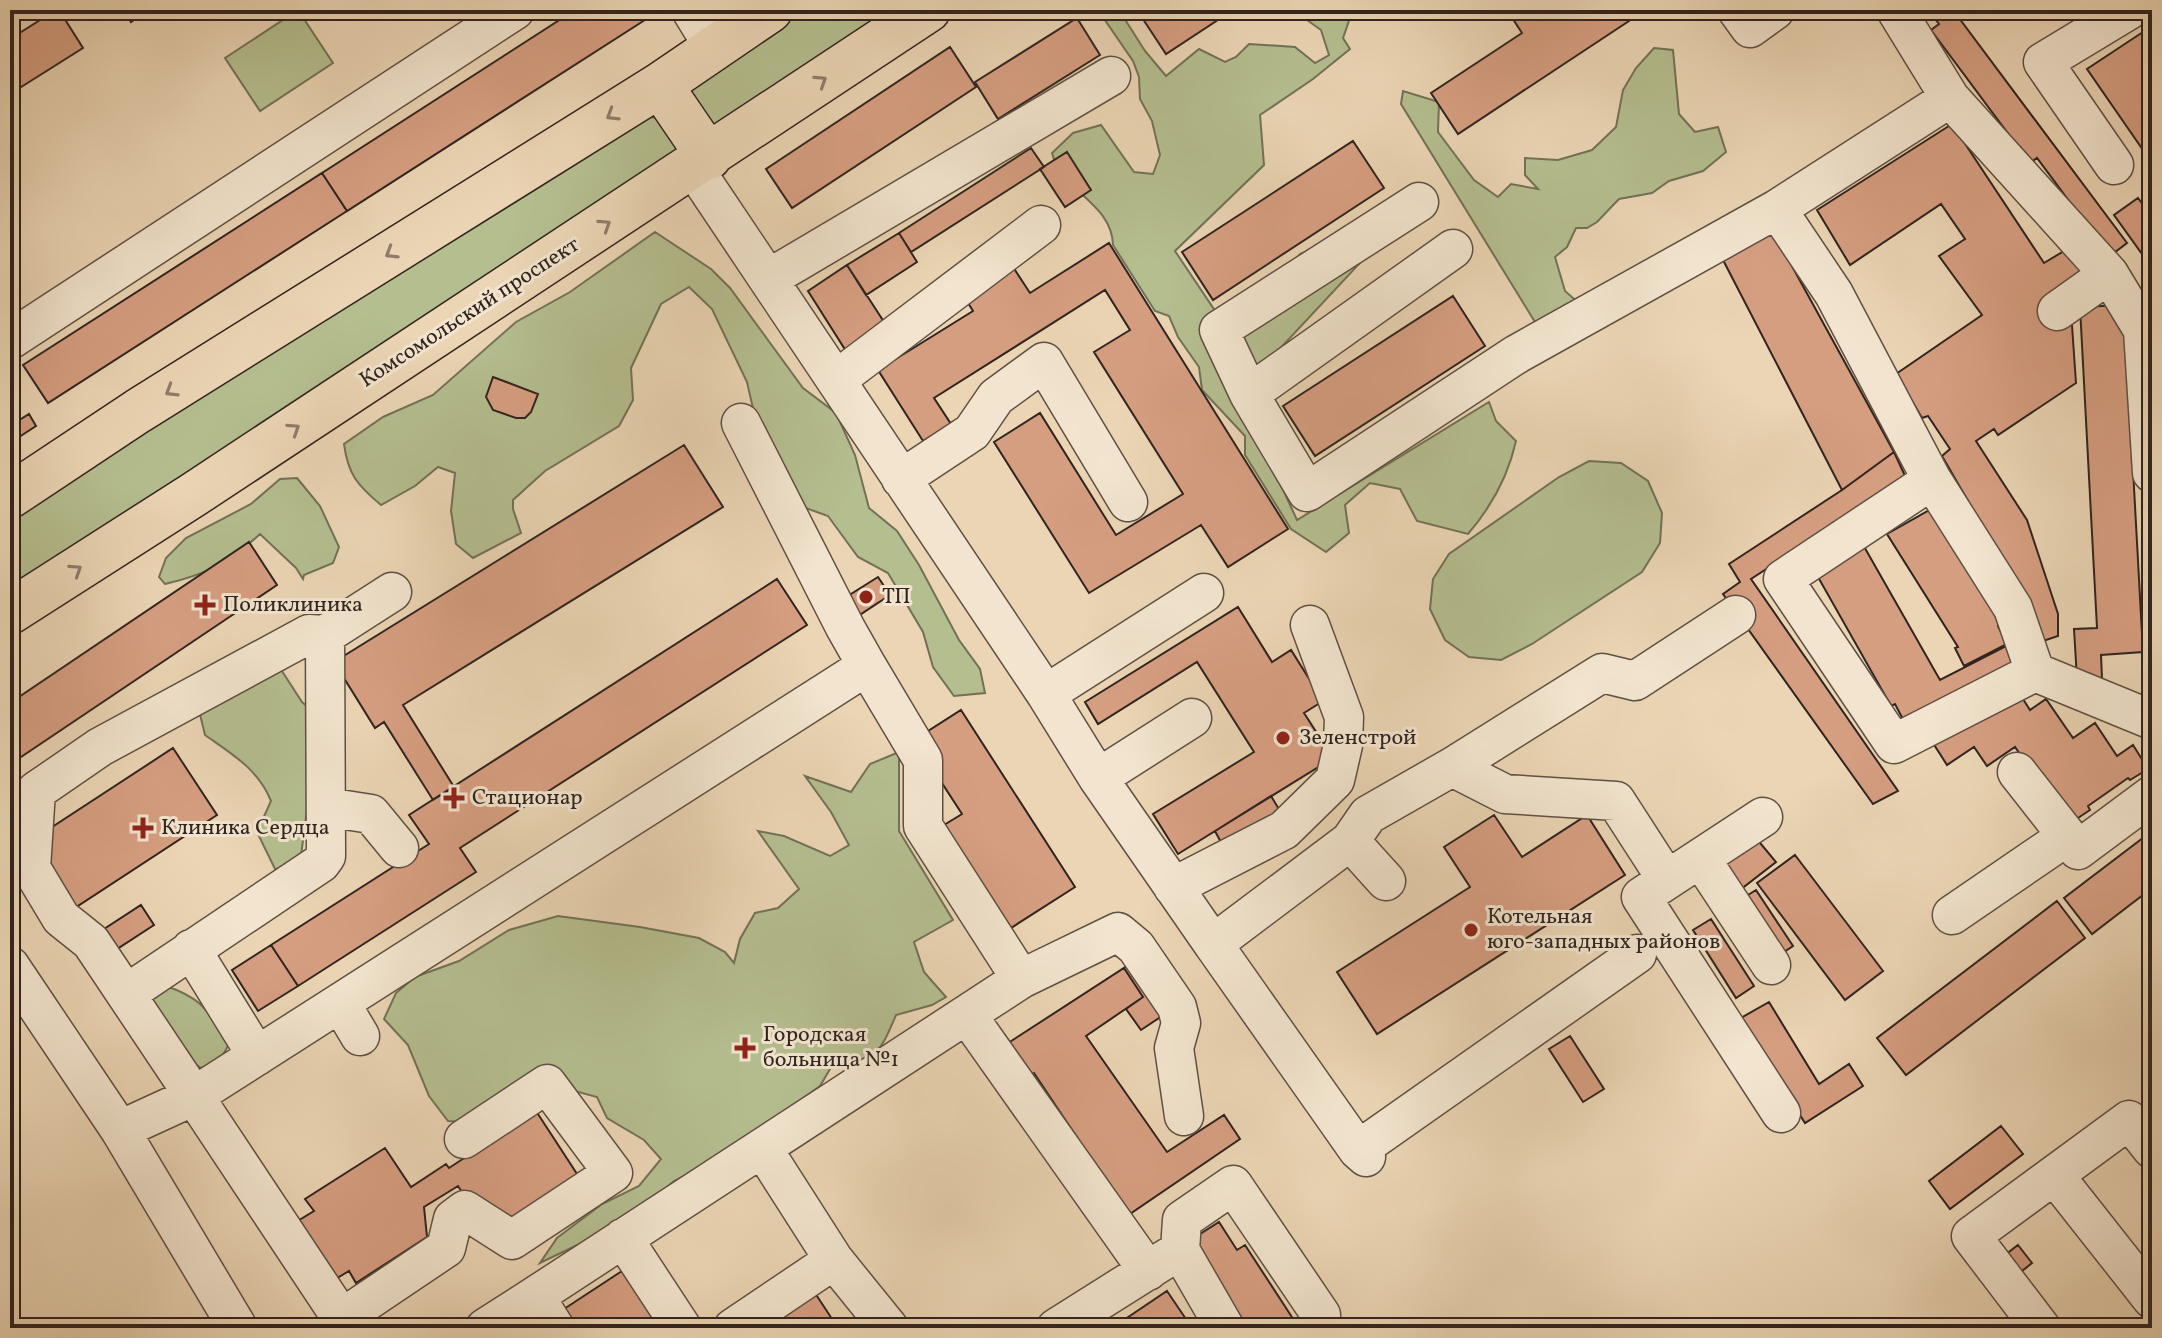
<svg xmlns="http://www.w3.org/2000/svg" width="2162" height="1338" font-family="Vollkorn,serif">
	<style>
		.green { fill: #b5be8f; stroke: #727157; stroke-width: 2 }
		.building { fill: #d69e81; stroke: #30241f; stroke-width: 2 }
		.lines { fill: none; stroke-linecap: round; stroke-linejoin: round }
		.minor-casing { stroke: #5f5044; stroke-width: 41 }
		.major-casing { stroke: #30241f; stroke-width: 47 }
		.minor { stroke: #f2e4ce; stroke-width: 38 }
		.major { stroke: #ebd5b4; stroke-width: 44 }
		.oneway { stroke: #8e7c6a }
		.poi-dot { fill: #8f2418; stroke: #f2e4ce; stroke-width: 3 }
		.labels { text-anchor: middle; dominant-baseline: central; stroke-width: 6; stroke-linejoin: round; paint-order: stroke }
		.street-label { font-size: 22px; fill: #30241f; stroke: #f2e4ce }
		.poi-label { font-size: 22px; fill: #30241f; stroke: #f2e4ce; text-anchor: start }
	</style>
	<rect width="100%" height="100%" fill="#ebd5b4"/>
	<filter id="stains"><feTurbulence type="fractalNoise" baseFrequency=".0025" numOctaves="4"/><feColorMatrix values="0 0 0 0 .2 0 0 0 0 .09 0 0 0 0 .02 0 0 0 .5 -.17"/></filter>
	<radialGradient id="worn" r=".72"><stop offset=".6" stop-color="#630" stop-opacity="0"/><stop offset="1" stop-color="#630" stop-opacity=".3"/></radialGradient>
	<path class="green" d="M298,10L333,63L260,111L225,58Z
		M795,10H901L716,128L684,99L690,79Z
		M1098,10H1119L1145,51L1166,76L1199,49L1225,62L1236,57L1249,44L1295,47L1315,63L1329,55L1321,30L1307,20L1305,10H1362L1350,18L1343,38L1350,49L1313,79L1260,115L1264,165L1175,251L1232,336L1300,254L1358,230L1360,263L1259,371L1268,457L1297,520L1489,402L1496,421L1516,441C1508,477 1492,506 1468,534L1417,521L1400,489L1370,483L1345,505L1349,533L1326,552L1291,529L1245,455V436L1202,390L1199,367L1178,337L1169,316L1155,311L1113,245C1112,203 1062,192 1052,153L1073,133L1101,125L1134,172L1153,174L1160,155L1152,121L1140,99L1139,77L1133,61Z
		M1654,48L1673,50L1679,114L1695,132L1718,127L1726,152L1703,171L1669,181L1652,193L1619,199L1597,222L1587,228H1576L1567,247L1555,257L1565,291L1589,312L1554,353L1401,104L1403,91L1439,102L1438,132L1474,180L1498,197L1511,184L1538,189L1525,175V158L1558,160L1592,150L1616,127L1623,90L1636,68Z
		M632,115L659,118L683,146L682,159L10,586V515Z
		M655,232L711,269L730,288L803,388L836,413L855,455L869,508L897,531L919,565L959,640L980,669L985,693L954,696L933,667L923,632L888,573L858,557L828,516L803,507L759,435L747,382L712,309L689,287L661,304L631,368L633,400L619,426L545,471L513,500V509L521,533L473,558L456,544L451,511L455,473L438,467L415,486L381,505C357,485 348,474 344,444L383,417L433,395L516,322L570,292Z
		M1589,461L1621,463L1648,481L1662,513L1660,543L1642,572L1532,644L1501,660L1469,657L1445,640L1430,609L1433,579L1449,554L1559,477Z
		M297,478L320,506L339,547L333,563L304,575L303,579L296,568L260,534C230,562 205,575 165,584L159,577L166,558L186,538L251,504L280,479Z
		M280,668L302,702L319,717L301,856L286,868L275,869L257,832L271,801C258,769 232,754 205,735L198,706Z
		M899,752V831L953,920L914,942L924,972L946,997L932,1005L896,1015C879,1055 877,1060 833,1064L820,1086L717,1160L674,1181L646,1206L594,1237L540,1263L557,1238L602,1204L639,1186L661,1159L644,1140L607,1118L597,1097L542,1082L465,1122L448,1121L429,1096L408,1045L384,1019L396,993L415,977L459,961L509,930L558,916L640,927L699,938L725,952L734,963L740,939L755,913L778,908L799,889L758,831L784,836L830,856L849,845L831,812L805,776L851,792L870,764Z
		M166,986C204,999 207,1011 229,1043C224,1056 216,1066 201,1068L187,1059L147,1001Z"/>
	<path class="building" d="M56,10H59L83,48L10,94V39Z
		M123,10H148L131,22Z
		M575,10H643L648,18L347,211L322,173Z
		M1137,10H1233L1166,54Z
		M1507,10H1535L1542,20L1557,10H1622L1629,21L1458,134L1431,93L1522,33Z
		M1928,10H1953L2127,243L2110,256L2037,158L2030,163L1931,30L1939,24Z
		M1077,18L1100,55L998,119L975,82Z
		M2152,26V163L2087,69Z
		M950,47L976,87L792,208L766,169Z
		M1952,124L2044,263L2069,248L2088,277L2071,311L2076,383L1998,435L1994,429L1976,441L2027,520L2058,614V636L2031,645L2012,577L1942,456L1950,449L1928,416L1922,418L1896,374L1982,315L1939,256L1965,239L1941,204L1850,265L1817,210Z
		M1353,141L1384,188L1213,300L1182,252Z
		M1031,148L1044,167L911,252L899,233Z
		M1067,152L1091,190L1065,207L1040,169Z
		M322,173L347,211L48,403L23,365Z
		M2138,198L2152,217V257L2147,261L2114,215Z
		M1770,226L1894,452L1842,490L1722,258Z
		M899,233L917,262L866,295L847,265Z
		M1109,243L1288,529L1228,567L1201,525L1089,593L994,442L1040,413L1116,535L1183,494L1094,352L1130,330L1105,290L934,398L951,424L923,441L878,370L973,311L965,298L1013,267L1030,293Z
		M847,265L886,325L846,351L808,291Z
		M1453,296L1485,346L1315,456L1283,406Z
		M2124,305L2143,652L2101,655L2102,678L2077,679L2074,629L2097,628L2080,307Z
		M493,377L538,394L531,412L525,418H516L493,410L486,397Z
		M29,414L36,426L10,443V426Z
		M684,445L723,507L403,705L454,787L433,800L384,722L375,728L334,662Z
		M1894,452L1906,478L1751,579L1898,791L1873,804L1723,594L1740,582L1729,564L1842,490Z
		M1940,504L2004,622L1998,626L2007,644L1964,666L1955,648L1958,647L1887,534Z
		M249,542L277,585L12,763L10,703Z
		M1862,543L1940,680L2008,645L2019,667L1906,725L1895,704L1891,706L1814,570Z
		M878,577L890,595L855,618L843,599Z
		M777,579L807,625L460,848L476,872L298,986L271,945L429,844L409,815Z
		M1238,607L1272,662L1291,650L1323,701L1304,713L1333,758L1178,854L1153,814L1254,752L1197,662L1098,724L1085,702Z
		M2016,688L2030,710L2046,699L2073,738L2095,723L2117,756L2133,745L2148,769L2130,780L2128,778L2088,806L2090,810L2069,824L2015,747L1987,766L1974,747L1947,765L1933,743Z
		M961,710L1075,887L1011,928L944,825L962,814L914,740Z
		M173,748L217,815L64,915L20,848Z
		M1271,796L1280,811L1223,846L1215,831Z
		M1494,815L1522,857L1587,815L1625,875L1377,1034L1337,972L1470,887L1444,847Z
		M2152,831V888L2092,934L2064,898Z
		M1756,838L1776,862L1736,893L1716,869Z
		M1795,855L1883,971L1845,1000L1757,883Z
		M1756,890L1793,946L1778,956L1740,900Z
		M2057,901L2085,938L1906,1075L1877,1038Z
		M141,905L154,925L117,949L104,929Z
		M1711,919L1754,986L1736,998L1693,930Z
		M271,945L298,986L258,1011L232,970Z
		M1137,959L1171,1010L1141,1030L1126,1009L1143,997L1124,968Z
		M1124,968L1143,997L1086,1036L1167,1152L1224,1115L1240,1139L1121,1220L1114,1193L1034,1073L1026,1078L1005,1045Z
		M1769,1002L1819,1084L1849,1064L1863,1086L1805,1123L1739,1019Z
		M1570,1036L1604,1089L1583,1102L1549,1049Z
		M536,1111L579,1177L490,1234L458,1186L424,1207L427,1237L356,1283L349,1271L334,1280L296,1222L314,1211L305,1199L385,1148L411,1187L446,1164L449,1168Z
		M2001,1126L2023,1154L1950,1209L1929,1181Z
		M1219,1222L1237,1250L1245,1245L1299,1328H1238L1183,1245Z
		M2018,1245L2032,1263L1997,1291L1983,1272Z
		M622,1271L659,1328H576L564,1309Z
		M811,1287L838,1328H749Z
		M1167,1291L1192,1328H1112Z"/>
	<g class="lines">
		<g class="minor-casing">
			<path id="minor" d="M691,10L713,46
				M1737,10L1750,28L1775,10
				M1896,10L1950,98L2109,274L2143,330L2152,336
				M2114,165L2043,62L2129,10
				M693,167L1046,694L1098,778L1213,944L1350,841L1368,815L1452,767L1602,673L1635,681L1736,615
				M1777,209L1834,294L1932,480L2013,608L2035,672L2152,720
				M1453,249L1249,394L1307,492L1517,354L1777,209L1950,98
				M768,279L1111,76
				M2057,311L2109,274
				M2143,330L2152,473
				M10,340L515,10
				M836,380L1041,225
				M1249,394L1219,330L1419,202
				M741,423L845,627L867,666
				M901,479L972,432L996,397L1044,362L1128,502
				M1932,480L1783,579L1894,744L2035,672
				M392,592L325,635L309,634L100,747L36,791L31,868L61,918L91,942L194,1096L867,666L923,760V826L1021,979
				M1046,694L1204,593
				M1452,767L1505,794L1616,801L1667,880
				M2017,772L2078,850L2152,795
				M1098,778L1192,718
				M326,807L371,814L399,848
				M1763,817L1641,897L1781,1113
				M1350,841L1386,881
				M1701,859L1771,965
				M1173,887L1284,830L1335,780L1343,745L1344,717L1310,625
				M1952,915L2066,837
				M1213,944L1358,1150L1366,1157
				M191,949L257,1056
				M10,966L120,1130L238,1328
				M126,994L321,863L326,856L325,635
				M341,1004L360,1036
				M967,1015L1148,1271
				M120,1130L194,1096L348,1328
				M763,1149L834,1260L889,1328
				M1358,1150L1637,954
				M2055,1176L2152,1299
				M623,1238L682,1328
				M1180,1250L1225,1328
				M535,1296L1021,979L1118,932L1136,947L1177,1007L1181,1023L1174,1048L1184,1116
				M342,1318L446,1248L453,1219L465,1210L512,1240L613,1173L547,1084L464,1139
				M485,1328L535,1296L555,1328
				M733,1328L834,1260
				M1056,1328L1180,1250L1182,1220L1233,1185L1321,1315
				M2041,1328L1971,1236L2129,1120L2152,1149"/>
		</g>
		<g class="major-casing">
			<path id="major" d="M660,85L709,157
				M10,496L138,411L660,85L770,10
				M10,612L193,495L928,10"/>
		</g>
		<use href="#minor" class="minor"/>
		<use href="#major" class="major"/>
	</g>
	<defs><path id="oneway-chevron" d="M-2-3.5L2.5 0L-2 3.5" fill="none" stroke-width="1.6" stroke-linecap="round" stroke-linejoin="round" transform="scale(2)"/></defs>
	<g class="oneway">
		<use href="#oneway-chevron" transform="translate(821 81) rotate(-33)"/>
		<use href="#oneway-chevron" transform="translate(612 115) rotate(148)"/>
		<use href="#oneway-chevron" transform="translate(605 225) rotate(-33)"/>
		<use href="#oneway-chevron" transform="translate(391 253) rotate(148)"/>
		<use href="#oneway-chevron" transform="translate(171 391) rotate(148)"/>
		<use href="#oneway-chevron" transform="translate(294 429) rotate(-33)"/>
		<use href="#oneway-chevron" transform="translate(76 570) rotate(-33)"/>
	</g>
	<g class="poi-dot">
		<circle cx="866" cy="597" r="8"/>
		<path d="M201 593h8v8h8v8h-8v8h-8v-8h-8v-8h8z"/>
		<circle cx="1283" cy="738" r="8"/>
		<path d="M450 786h8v8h8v8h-8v8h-8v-8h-8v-8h8z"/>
		<path d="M139 816h8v8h8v8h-8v8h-8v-8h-8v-8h8z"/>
		<circle cx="1471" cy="930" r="8"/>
		<path d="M741 1036h8v8h8v8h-8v8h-8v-8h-8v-8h8z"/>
	</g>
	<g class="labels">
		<g class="street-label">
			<text transform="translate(470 313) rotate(-33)">Комсомольский проспект</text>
		</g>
		<g class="poi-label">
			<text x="882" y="597">ТП</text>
			<text x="223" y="605">Поликлиника</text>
			<text x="1299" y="738">Зеленстрой</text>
			<text x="472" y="798">Стационар</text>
			<text x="161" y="828">Клиника Сердца</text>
			<text x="1487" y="917">Котельная<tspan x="1487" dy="25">юго-западных районов</tspan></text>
			<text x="763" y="1035">Городская<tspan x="763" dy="25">больница №1</tspan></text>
		</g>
	</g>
	<rect width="2162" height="1338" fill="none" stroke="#ebd5b4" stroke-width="40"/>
	<rect x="12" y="12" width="2138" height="1314" fill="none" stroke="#30241f" stroke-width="4"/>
	<rect x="20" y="20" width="2122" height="1298" fill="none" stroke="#30241f" stroke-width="2"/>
	<rect width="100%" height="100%" filter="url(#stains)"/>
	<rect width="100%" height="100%" fill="url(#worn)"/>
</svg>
